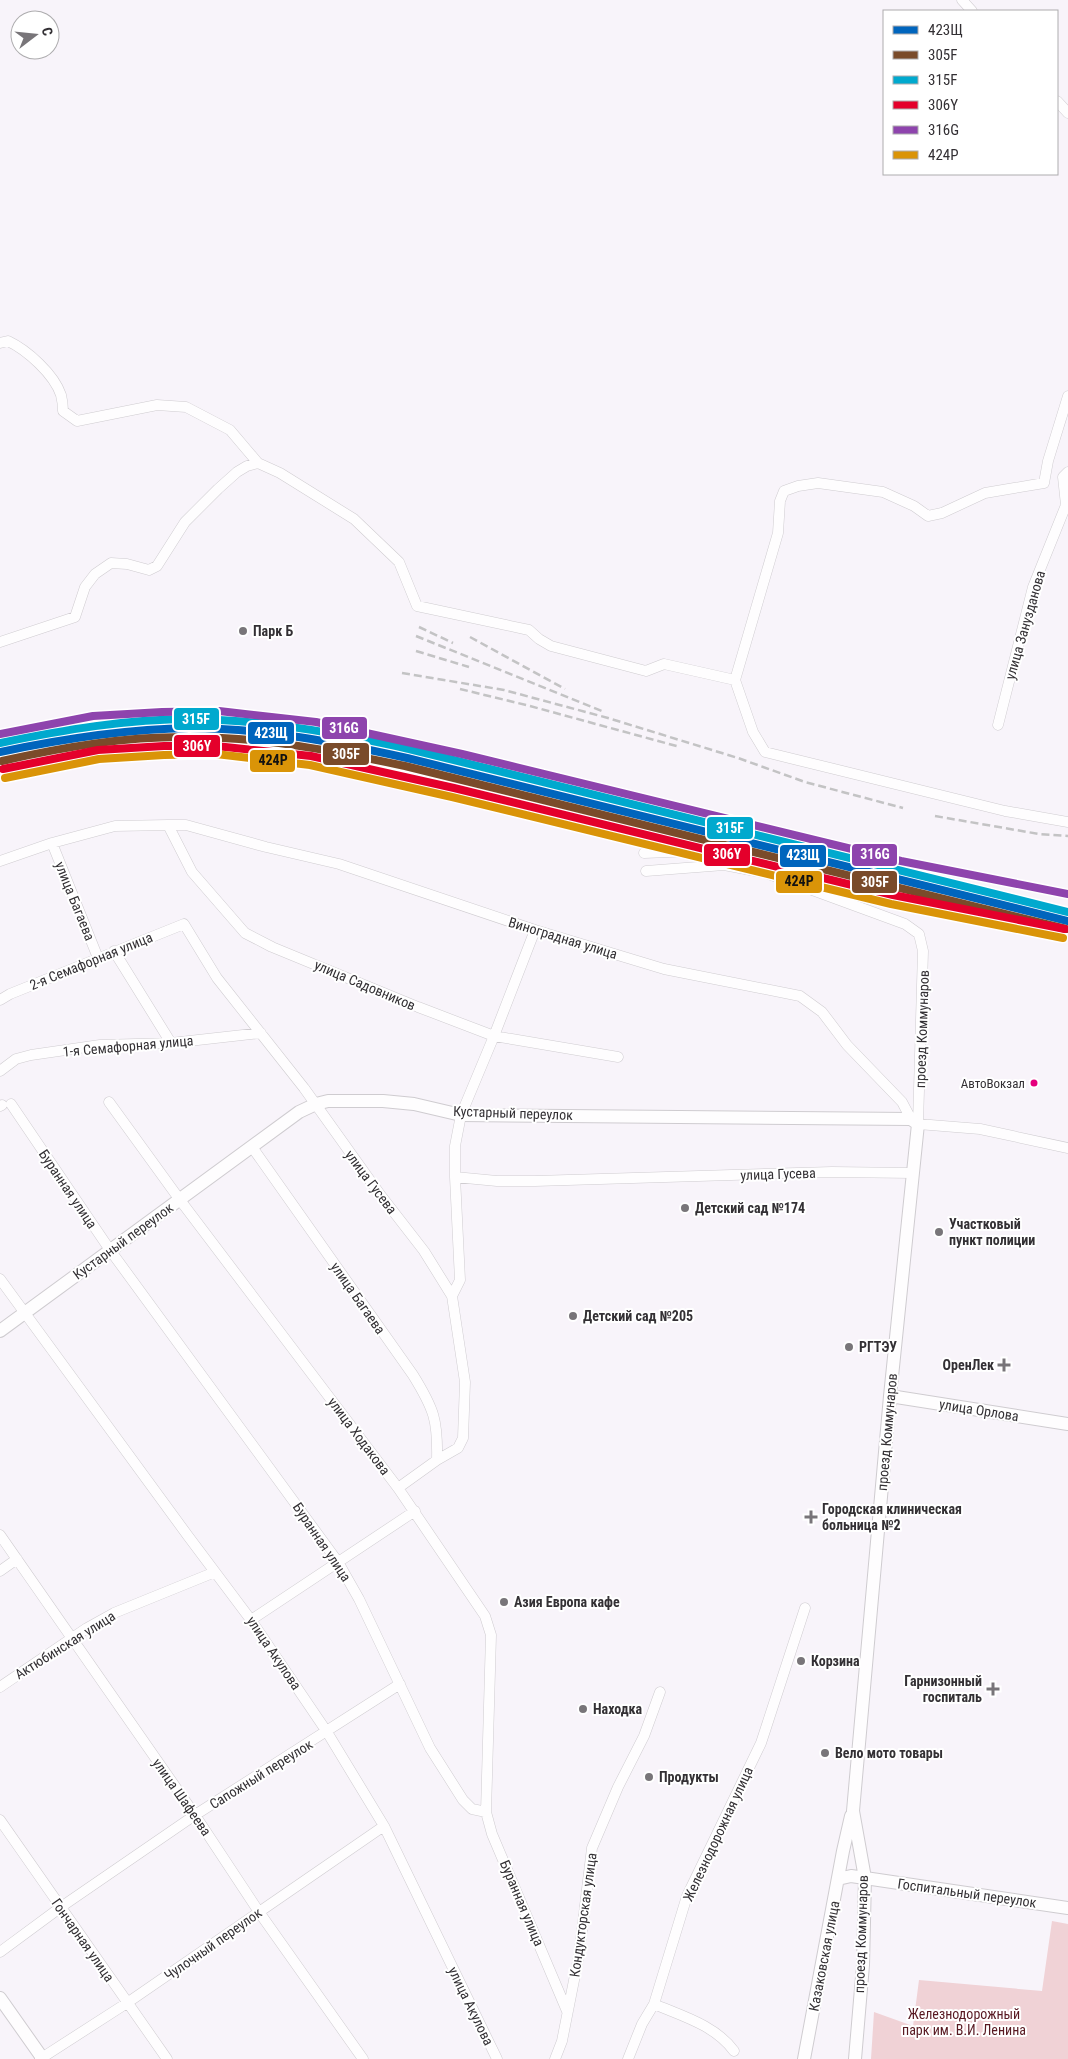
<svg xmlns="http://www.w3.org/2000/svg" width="1068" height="2059" font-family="'Roboto Condensed',sans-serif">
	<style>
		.green { fill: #f0d2d6 }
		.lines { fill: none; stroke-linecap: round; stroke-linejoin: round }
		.minor-casing { stroke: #cfccd0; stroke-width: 11 }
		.tertiary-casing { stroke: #cfccd0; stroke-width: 14 }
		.minor { stroke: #fefdfe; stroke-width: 10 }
		.tertiary { stroke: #fefdfe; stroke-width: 12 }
		.rail { stroke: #c3c3c4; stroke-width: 2.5; stroke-dasharray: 8 4; stroke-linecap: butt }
		.rail-1-casing { stroke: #fff; stroke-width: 11 }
		.rail-2-casing { stroke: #fff; stroke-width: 11 }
		.rail-3-casing { stroke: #fff; stroke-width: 11 }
		.rail-4-casing { stroke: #fff; stroke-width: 11 }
		.rail-5-casing { stroke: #fff; stroke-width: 11 }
		.rail-6-casing { stroke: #fff; stroke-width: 11 }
		.rail-1 { stroke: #0065bd; stroke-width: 8 }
		.rail-2 { stroke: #7a4b2a; stroke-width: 8 }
		.rail-3 { stroke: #00a9ce; stroke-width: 8 }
		.rail-4 { stroke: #e4002b; stroke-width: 8 }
		.rail-5 { stroke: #8e44ad; stroke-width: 8 }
		.rail-6 { stroke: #da9408; stroke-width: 8 }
		.poi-dot { fill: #787579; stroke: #fff; stroke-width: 2 }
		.bus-dot { fill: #e5007d; stroke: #fff; stroke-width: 2 }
		.labels { text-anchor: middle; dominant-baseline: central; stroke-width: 4; stroke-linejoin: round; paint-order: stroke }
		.bus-label { font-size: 13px; fill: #333034; stroke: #fff; text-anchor: end }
		.street-label { font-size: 14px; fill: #333034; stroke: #fff }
		.poi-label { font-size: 14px; font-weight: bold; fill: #333034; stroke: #fff; text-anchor: start }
		.park-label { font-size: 14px; fill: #581922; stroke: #fff }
		.line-badge { stroke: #fff; stroke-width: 2 }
		.badge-label { font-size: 14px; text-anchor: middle; font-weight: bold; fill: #fff }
		.pale-badge-label { font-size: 14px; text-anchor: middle; font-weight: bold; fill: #111 }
	</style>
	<rect width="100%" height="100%" fill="#f8f4fa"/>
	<path class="green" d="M1052,1921L1068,1924V2059H871L874,2012L913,2026L919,1980L1042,1991Z"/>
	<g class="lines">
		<g class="minor-casing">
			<path id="minor" d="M962,0L972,11
				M1057,101L1068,113
				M0,343L8,341C27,350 54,374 61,395C62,399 63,405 63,411L77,421L157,405L186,407L230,430L258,463
				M1068,396L1048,461L1044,483L985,493L942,513L928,516L914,506L883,492L818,483L798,486L784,491L780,501L778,533L735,680L753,732L765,752L1005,811L1068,822
				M0,642L75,617L85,587L95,574L111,563L127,564L149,570L157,566L185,522L218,489L237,472L247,466L258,463L280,473L354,519L399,562L417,606L529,630L539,639L551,646L646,671L664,664L735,680
				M998,725L1033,587L1066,505L1063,477L1068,472
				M168,825L192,872L245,933L272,947L418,1007L494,1036L618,1057
				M52,843L98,958
				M644,853L693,851L732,854L739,868
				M0,861L52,843L115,826L168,825H186L266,847L339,864L535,930L664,969L800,996L822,1012L847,1045L902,1102L911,1119
				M646,871L724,865L766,873L905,924L919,934L923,951L918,1124L980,1129L1068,1148
				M114,951L171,1043
				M0,1000L10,994L184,924L217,978L304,1088L379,1193L424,1251L452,1296L465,1382L463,1438L458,1448L437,1460L398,1488
				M0,1071L16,1059L31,1055L100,1045L171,1043L261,1033
				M109,1102L180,1200L398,1488L485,1616L491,1635L486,1812
				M11,1104L110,1250L338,1562L359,1599L430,1748L463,1800L472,1809L486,1812L492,1834L567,2011
				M0,1106L2,1105
				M252,1147L413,1375C434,1409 438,1420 437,1460
				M455,1177L497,1181H535L832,1172L913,1173
				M0,1279L188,1536L251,1620L327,1732L384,1826L497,2059
				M452,1296L460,1280L455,1177V1146L461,1115L494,1036L535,930
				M0,1535L195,1815L259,1912L363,2059
				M0,1571L17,1559
				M251,1620L415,1511
				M0,1687L87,1628L114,1613L215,1572
				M0,1820L167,2059
				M0,1952L61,1907L195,1815L400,1684
				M654,2004C682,2016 715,2025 734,2051
				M40,2059L127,2003L384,1826
				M555,2059L562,2041L579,1955L592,1848L618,1787L644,1736L660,1692
				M628,2059L642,2024L654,2004L687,1896L761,1743L805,1608"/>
		</g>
		<g class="tertiary-casing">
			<path id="tertiary" d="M0,1331L299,1112L316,1104L328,1101H383L414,1104L461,1115L911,1119L918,1124L890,1396L853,1811L865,1878L863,1965L855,2059
				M890,1396L1068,1424
				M838,1879L851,1876L865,1878L1068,1908
				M0,1998L43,2059
				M804,2059L843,1851L851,1816"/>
		</g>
		<use href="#minor" class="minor"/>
		<use href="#tertiary" class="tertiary"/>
		<path class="rail" d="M419,627L453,643
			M416,636L602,711
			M470,637L565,689
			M416,651L469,667
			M402,673L504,690L608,718L738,758L805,782L903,808
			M460,689L530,706L680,747
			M935,816L1039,834L1068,836"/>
		<g class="rail-1-casing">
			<path id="rail-1" d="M0,752C62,739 125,729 189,728C262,728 335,742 407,758L1068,921"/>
		</g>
		<g class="rail-2-casing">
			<path id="rail-2" d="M2,761C64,747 127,736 190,737C263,737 334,751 405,766L1066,929"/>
		</g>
		<g class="rail-3-casing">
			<path id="rail-3" d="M0,743C63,730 127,719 192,719C265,720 337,733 409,749L1068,912"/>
		</g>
		<g class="rail-4-casing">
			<path id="rail-4" d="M3,769L98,750L164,746H216L311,756L454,788L893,895L1065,929"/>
		</g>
		<g class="rail-5-casing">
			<path id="rail-5" d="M0,734L93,716L162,712L219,711L316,722L462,754L901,861L1068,894"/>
		</g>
		<g class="rail-6-casing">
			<path id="rail-6" d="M5,778L99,759L164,755L216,754L310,765L452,797L891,904L1063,938"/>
		</g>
		<use href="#rail-1" class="rail-1"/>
		<use href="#rail-2" class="rail-2"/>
		<use href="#rail-3" class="rail-3"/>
		<use href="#rail-4" class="rail-4"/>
		<use href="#rail-5" class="rail-5"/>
		<use href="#rail-6" class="rail-6"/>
	</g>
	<g class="poi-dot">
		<circle cx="243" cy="631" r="5"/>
		<circle cx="685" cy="1208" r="5"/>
		<circle cx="939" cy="1232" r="5"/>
		<circle cx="573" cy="1316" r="5"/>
		<circle cx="849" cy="1347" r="5"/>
		<path d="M1001.5 1357.5h5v5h5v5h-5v5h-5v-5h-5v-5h5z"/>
		<path d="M808.5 1509.5h5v5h5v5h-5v5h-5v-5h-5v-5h5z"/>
		<circle cx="504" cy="1602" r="5"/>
		<circle cx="801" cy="1661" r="5"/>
		<path d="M990.5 1681.5h5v5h5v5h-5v5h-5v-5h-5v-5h5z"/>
		<circle cx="583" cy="1709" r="5"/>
		<circle cx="825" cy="1753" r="5"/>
		<circle cx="649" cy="1777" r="5"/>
	</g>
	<circle class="bus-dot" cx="1034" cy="1083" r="4.5"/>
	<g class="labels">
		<g class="bus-label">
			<text x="1025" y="1083">АвтоВокзал</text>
		</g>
		<g class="street-label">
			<text transform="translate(1025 625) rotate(-74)">улица Занузданова</text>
			<text transform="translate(75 901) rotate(68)">улица Багаева</text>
			<text transform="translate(563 938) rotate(17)">Виноградная улица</text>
			<text transform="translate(91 961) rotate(-22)">2-я Семафорная улица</text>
			<text transform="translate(365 985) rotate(23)">улица Садовников</text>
			<text transform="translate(922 1029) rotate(-88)">проезд Коммунаров</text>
			<text transform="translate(128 1046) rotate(-5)">1-я Семафорная улица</text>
			<text transform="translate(513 1113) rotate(2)">Кустарный переулок</text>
			<text transform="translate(778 1174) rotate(-2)">улица Гусева</text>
			<text transform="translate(371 1182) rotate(53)">улица Гусева</text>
			<text transform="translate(68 1189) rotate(56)">Буранная улица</text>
			<text transform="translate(123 1241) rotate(-36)">Кустарный переулок</text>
			<text transform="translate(358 1298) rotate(55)">улица Багаева</text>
			<text transform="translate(979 1410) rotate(9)">улица Орлова</text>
			<text transform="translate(887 1432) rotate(-85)">проезд Коммунаров</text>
			<text transform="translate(359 1436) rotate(53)">улица Ходакова</text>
			<text transform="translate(322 1542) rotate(56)">Буранная улица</text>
			<text transform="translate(65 1645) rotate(-32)">Актюбинская улица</text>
			<text transform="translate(274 1653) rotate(56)">улица Акулова</text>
			<text transform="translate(261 1774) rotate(-32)">Сапожный переулок</text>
			<text transform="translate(182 1797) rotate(55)">улица Шафеева</text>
			<text transform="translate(718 1834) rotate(-65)">Железнодорожная улица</text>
			<text transform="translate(967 1893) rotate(8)">Госпитальный переулок</text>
			<text transform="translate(522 1903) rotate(67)">Буранная улица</text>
			<text transform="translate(583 1915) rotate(-82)">Кондукторская улица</text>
			<text transform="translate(861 1934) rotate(-88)">проезд Коммунаров</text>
			<text transform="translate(83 1940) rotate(55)">Гончарная улица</text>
			<text transform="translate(213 1944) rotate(-35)">Чулочный переулок</text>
			<text transform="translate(824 1956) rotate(-79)">Казаковская улица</text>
			<text transform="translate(471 2006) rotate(64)">улица Акулова</text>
		</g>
		<g class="poi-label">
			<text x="253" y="631">Парк Б</text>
			<text x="695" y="1208">Детский сад №174</text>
			<text x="949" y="1224">Участковый<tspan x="949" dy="16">пункт полиции</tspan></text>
			<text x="583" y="1316">Детский сад №205</text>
			<text x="859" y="1347">РГТЭУ</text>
			<text x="994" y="1365" text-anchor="end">ОренЛек</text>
			<text x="822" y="1509">Городская клиническая<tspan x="822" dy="16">больница №2</tspan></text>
			<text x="514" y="1602">Азия Европа кафе</text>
			<text x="811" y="1661">Корзина</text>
			<text x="982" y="1681" text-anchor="end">Гарнизонный<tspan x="982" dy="16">госпиталь</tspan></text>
			<text x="593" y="1709">Находка</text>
			<text x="835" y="1753">Вело мото товары</text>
			<text x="659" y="1777">Продукты</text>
		</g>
		<g class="park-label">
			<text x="964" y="2014">Железнодорожный<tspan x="964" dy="16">парк им. В.И. Ленина</tspan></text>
		</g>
	</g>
	<g class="line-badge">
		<rect x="173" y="707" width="47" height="24" rx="5" fill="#00a9ce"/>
		<rect x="321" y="716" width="47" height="24" rx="5" fill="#8e44ad"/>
		<rect x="247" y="721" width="48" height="24" rx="5" fill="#0065bd"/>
		<rect x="173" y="734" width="48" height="24" rx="5" fill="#e4002b"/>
		<rect x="322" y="742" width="48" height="24" rx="5" fill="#7a4b2a"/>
		<rect x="249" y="749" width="47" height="24" rx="5" fill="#da9408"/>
		<rect x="706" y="816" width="48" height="24" rx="5" fill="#00a9ce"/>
		<rect x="851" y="843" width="47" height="24" rx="5" fill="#8e44ad"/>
		<rect x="703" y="843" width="48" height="24" rx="5" fill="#e4002b"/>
		<rect x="779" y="844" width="48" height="24" rx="5" fill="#0065bd"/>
		<rect x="775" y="870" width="48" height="24" rx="5" fill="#da9408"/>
		<rect x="851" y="870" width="47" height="24" rx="5" fill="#7a4b2a"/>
	</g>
	<g class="badge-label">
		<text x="196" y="724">315F</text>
		<text x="344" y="733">316G</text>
		<text x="271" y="738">423Щ</text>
		<text x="197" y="751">306Y</text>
		<text x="346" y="759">305F</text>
		<text x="730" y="833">315F</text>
		<text x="875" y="859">316G</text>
		<text x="727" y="859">306Y</text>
		<text x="803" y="860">423Щ</text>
		<text x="875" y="887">305F</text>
	</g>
	<g class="pale-badge-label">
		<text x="273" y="765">424Р</text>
		<text x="799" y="886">424Р</text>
	</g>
	<rect x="883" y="10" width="175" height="165" fill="#ffffff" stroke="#adacae"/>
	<rect x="893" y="26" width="25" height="8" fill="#0065bd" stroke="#adacae"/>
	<text x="928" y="35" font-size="15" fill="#333034">423Щ</text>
	<rect x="893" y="51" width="25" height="8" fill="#7a4b2a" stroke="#adacae"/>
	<text x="928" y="60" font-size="15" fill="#333034">305F</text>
	<rect x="893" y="76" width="25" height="8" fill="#00a9ce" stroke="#adacae"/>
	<text x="928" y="85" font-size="15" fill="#333034">315F</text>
	<rect x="893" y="101" width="25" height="8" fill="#e4002b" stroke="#adacae"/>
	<text x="928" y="110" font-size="15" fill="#333034">306Y</text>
	<rect x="893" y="126" width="25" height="8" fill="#8e44ad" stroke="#adacae"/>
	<text x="928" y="135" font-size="15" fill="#333034">316G</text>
	<rect x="893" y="151" width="25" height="8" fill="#da9408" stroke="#adacae"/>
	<text x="928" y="160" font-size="15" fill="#333034">424Р</text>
	<g transform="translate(35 35) rotate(74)"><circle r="24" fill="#ffffff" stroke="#adacae"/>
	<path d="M0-4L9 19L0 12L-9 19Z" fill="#787579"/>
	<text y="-8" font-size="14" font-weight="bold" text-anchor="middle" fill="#333034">С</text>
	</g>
</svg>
